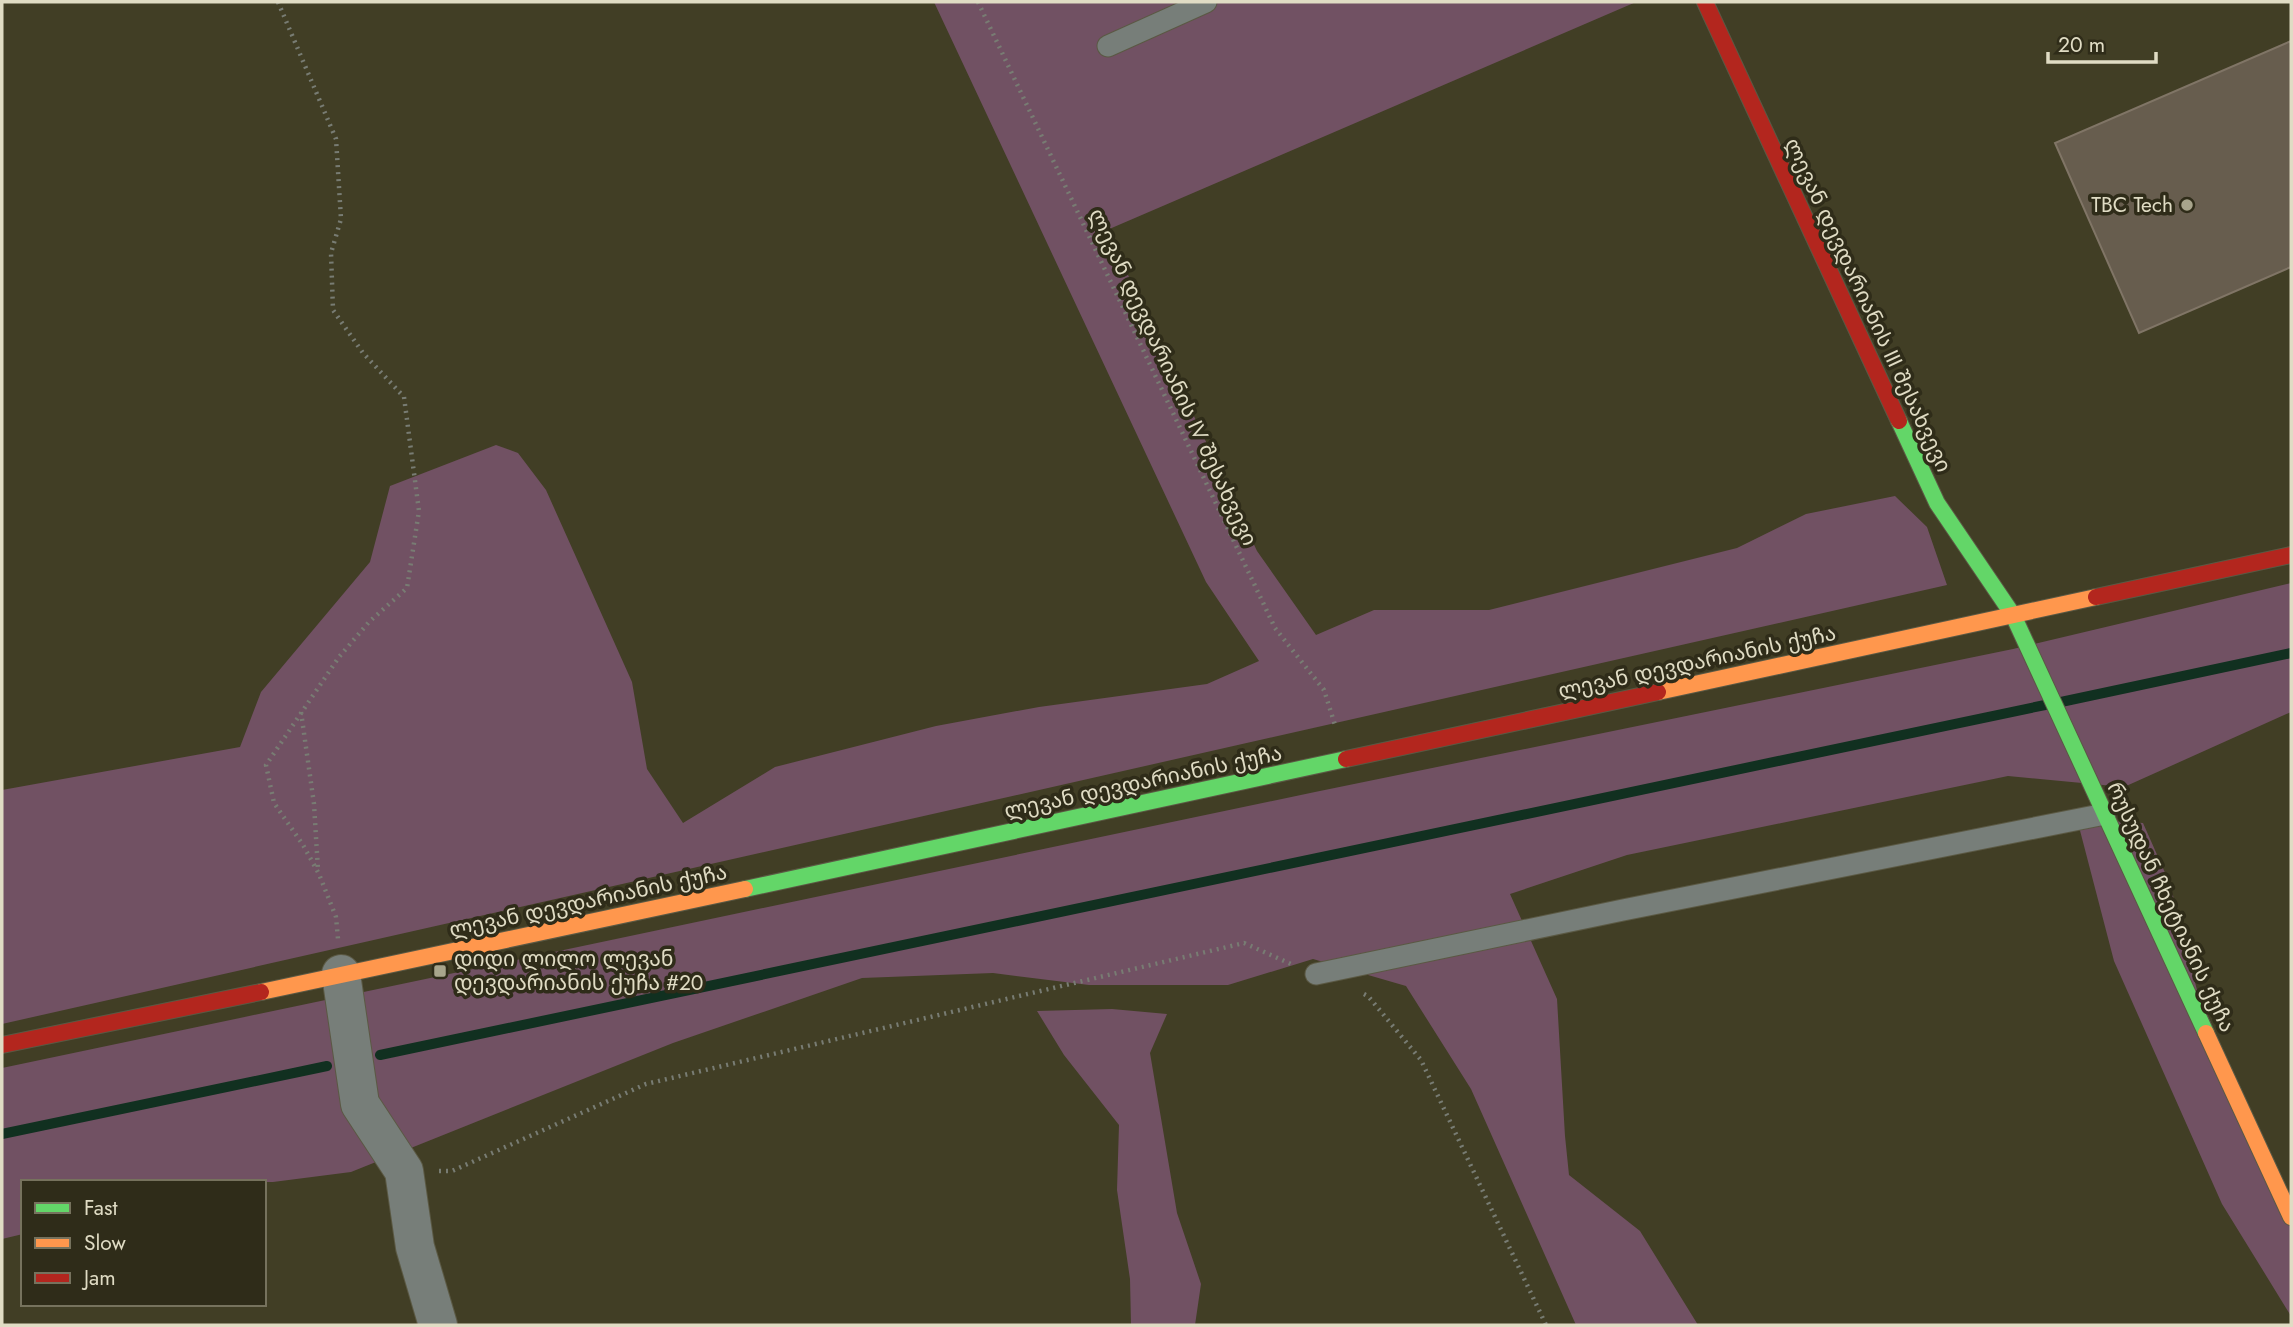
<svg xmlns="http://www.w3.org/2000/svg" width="2293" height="1327" font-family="Jost,'Noto Sans Georgian',sans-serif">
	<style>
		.green { fill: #715163 }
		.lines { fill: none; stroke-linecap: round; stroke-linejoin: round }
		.stream { stroke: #113020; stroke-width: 10 }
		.building { fill: #675d4e; stroke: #807566; stroke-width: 2 }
		.lane-casing { stroke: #5b5944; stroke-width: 23 }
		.street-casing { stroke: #5b5944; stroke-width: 40 }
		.fast-casing { stroke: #5b5944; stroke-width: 18 }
		.slow-casing { stroke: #5b5944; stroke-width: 18 }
		.jam-casing { stroke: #5b5944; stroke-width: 18 }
		.path { stroke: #787c73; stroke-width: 4.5; stroke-dasharray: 2 5; stroke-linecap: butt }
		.lane { stroke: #777e79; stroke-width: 21 }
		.street { stroke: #777e79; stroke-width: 38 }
		.fast { stroke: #63d668; stroke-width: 16 }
		.slow { stroke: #ff974d; stroke-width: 16 }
		.jam { stroke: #b3261e; stroke-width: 16 }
		.poi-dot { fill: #a8a58c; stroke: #2f2c19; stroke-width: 2.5 }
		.labels { text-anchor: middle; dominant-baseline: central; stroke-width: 7; stroke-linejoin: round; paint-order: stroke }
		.poi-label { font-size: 21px; fill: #e0dcc4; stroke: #2f2c19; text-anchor: end }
		.street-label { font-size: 21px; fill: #e0dcc4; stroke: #2f2c19 }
	</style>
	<rect width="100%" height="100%" fill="#413e25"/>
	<path class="green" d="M934,2H1636L1107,230L1257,551L1316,635L1374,610H1489L1737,548L1806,514L1895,496L1927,527L1947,585L2,1024V790L240,747L261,692L370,562L390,486L496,445L518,453L546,490L632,682L647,769L683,823L775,767L936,726L1039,707L1207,684L1259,661L1206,582Z
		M2291,583V712L2124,787L2008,776L1627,855L1510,894L1557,999L1565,1136L1569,1175L1640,1231L1698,1325H1576L1471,1089L1406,986L1313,959L1228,985H1089L993,973L862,978L673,1043L351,1172L273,1182H23V1234L2,1239V1068L1315,792L2013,649Z
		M2077,819L2143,823L2170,884L2197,990L2291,1213V1316L2222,1204L2114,961Z
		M1112,1009L1167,1014L1150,1053L1177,1213L1201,1284L1195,1325H1131L1130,1279L1117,1190L1119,1125L1064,1055L1037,1011Z"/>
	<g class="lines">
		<path class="stream" d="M2061,702L2291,653
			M380,1055L2045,705
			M2,1134L327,1066"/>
	</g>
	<path class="building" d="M2291,41V267L2139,333L2055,143Z"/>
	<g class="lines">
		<g class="lane-casing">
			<path id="lane" d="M1108,46L1206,2
				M1316,974L1623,910L2105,814"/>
		</g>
		<g class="street-casing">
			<path id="street" d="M341,974L360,1104L404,1171L415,1247L438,1325"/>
		</g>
		<g class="fast-casing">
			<path id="fast" d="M1899,421L1937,503L2013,615L2206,1033
				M745,889L1346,759"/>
		</g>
		<g class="slow-casing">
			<path id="slow" d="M1658,692L2096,597
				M261,992L745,889
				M2206,1033L2291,1217"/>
		</g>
		<g class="jam-casing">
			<path id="jam" d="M1705,2L1899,421
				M2096,597L2291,555
				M1346,759L1658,692
				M2,1045L261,992"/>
		</g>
		<path class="path" d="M278,2L336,139L341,219L331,253L333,310L363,353L404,397L419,511L407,588L369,622L339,657L266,765L274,803L303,845L319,874L336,917L338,939
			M978,2L1275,628L1324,690L1335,725
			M301,712L314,804L318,870
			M1364,994L1368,996L1421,1060L1546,1325
			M439,1171H452L646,1084L1244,943L1291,964"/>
		<use href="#lane" class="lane"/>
		<use href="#street" class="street"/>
		<use href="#fast" class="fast"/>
		<use href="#slow" class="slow"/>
		<use href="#jam" class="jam"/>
	</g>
	<g class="poi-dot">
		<circle cx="2187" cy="205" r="7"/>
		<rect x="433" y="964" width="14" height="14" rx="3.5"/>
	</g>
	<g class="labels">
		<g class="poi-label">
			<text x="2173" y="205">TBC Tech</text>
			<text x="454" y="959" text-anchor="start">დიდი ლილო ლევან<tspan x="454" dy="24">დევდარიანის ქუჩა #20</tspan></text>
		</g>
		<g class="street-label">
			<text transform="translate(1868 305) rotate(65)">ლევან დევდარიანის III შესახვევი</text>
			<text transform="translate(1173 377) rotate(65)">ლევან დევდარიანის IV შესახვევი</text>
			<text transform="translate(1697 662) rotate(-12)">ლევან დევდარიანის ქუჩა</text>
			<text transform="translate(1143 782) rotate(-12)">ლევან დევდარიანის ქუჩა</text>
			<text transform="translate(588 901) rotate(-12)">ლევან დევდარიანის ქუჩა</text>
			<text transform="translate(2171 907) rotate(65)">რუსუდან ჩხეტიანის ქუჩა</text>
		</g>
	</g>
	<rect width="2293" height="1327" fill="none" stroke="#e0dcc4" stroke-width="7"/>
	<rect x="21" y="1180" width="245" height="126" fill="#2f2c19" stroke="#76725d" stroke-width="2"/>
	<rect x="35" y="1203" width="35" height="10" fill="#63d668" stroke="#76725d" stroke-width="2"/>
	<text x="84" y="1215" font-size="21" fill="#e0dcc4">Fast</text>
	<rect x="35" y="1238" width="35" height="10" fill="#ff974d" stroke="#76725d" stroke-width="2"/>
	<text x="84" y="1250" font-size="21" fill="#e0dcc4">Slow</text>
	<rect x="35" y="1273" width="35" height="10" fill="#b3261e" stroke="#76725d" stroke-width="2"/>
	<text x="84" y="1285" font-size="21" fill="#e0dcc4">Jam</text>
	<path d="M2048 52v10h108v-10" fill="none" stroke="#e0dcc4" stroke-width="3.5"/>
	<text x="2058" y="52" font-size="21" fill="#e0dcc4" stroke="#2f2c19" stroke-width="5" paint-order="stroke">20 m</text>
</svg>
